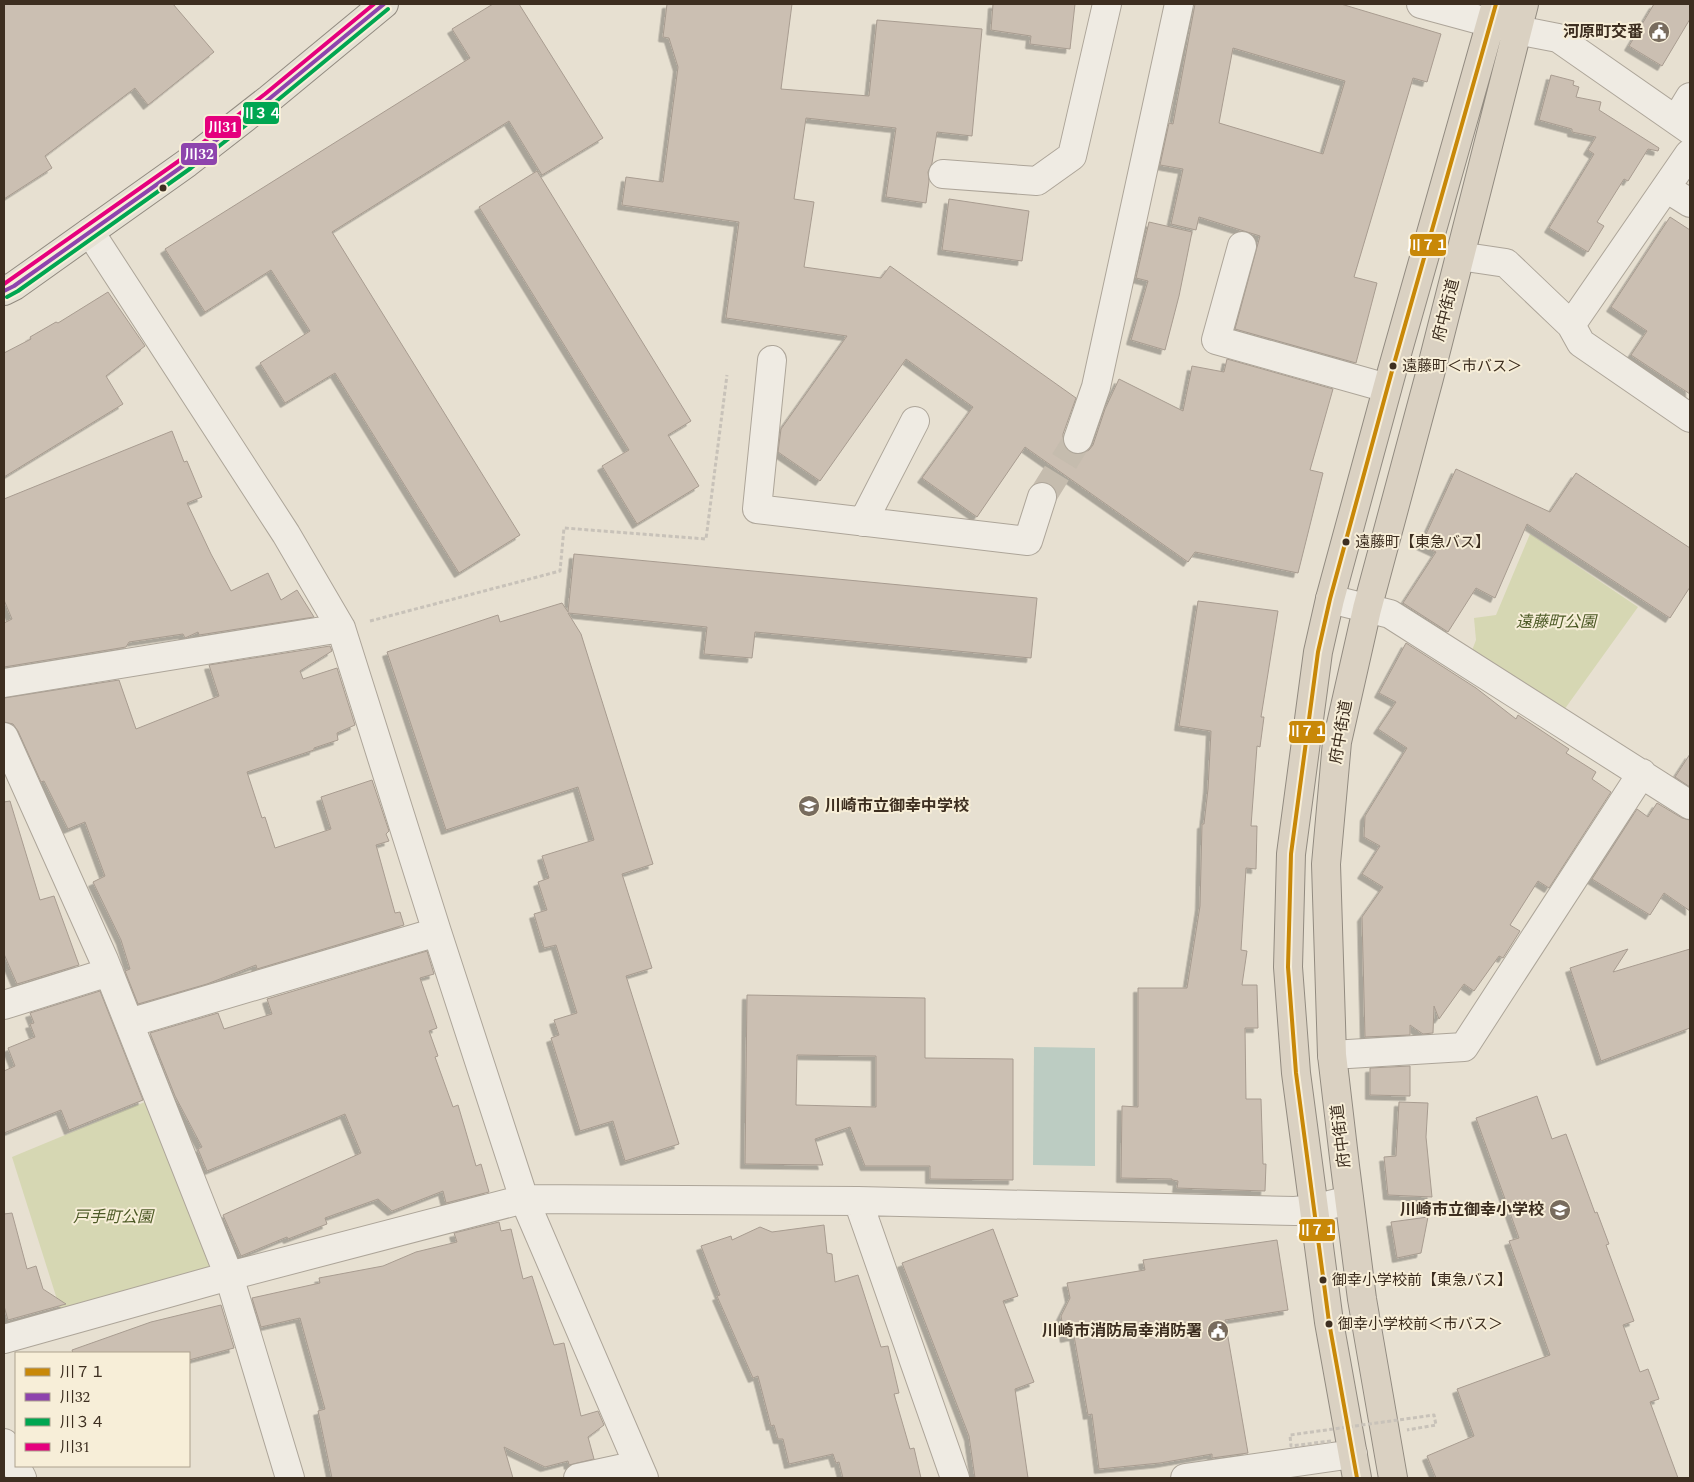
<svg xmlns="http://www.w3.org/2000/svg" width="1694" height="1482" font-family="Spectral,'Noto Sans JP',serif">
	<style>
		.green { fill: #d6d7b3 }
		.water { fill: #bcccc2 }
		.building { fill: #cbbfb2; stroke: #a89c90; fill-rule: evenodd; filter: url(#shadow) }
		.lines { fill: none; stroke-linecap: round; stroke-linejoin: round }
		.minor-tunnel { stroke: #c5bcae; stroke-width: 28; stroke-dasharray: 28 14; stroke-linecap: butt }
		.minor-casing { stroke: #ada599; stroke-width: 30 }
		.major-casing { stroke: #928b80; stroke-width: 30 }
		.highway-casing { stroke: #928b80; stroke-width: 30 }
		.path { stroke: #c8c2b9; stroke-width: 3; stroke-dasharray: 4 2.5; stroke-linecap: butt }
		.minor { stroke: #efebe3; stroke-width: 28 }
		.major { stroke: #e6e1d4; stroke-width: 28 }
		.highway { stroke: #dad1c2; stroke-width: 28 }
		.path-bridge { stroke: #c8c2b9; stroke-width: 3; stroke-dasharray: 4 2.5; stroke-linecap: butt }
		.bus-1-casing { stroke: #f7eed8; stroke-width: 8 }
		.bus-2-casing { stroke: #f7eed8; stroke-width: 8 }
		.bus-3-casing { stroke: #f7eed8; stroke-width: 8 }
		.bus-4-casing { stroke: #f7eed8; stroke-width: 8 }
		.bus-1 { stroke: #c88808; stroke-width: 4 }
		.bus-2 { stroke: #8e44ad; stroke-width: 4 }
		.bus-3 { stroke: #00a651; stroke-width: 4 }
		.bus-4 { stroke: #e5007d; stroke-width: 4 }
		.bus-dot { fill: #3d2e20; stroke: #f7eed8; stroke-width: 2 }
		.labels { text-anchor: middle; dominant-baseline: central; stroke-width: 4; stroke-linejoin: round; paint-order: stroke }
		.bus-label { font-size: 15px; fill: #3d2e20; stroke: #f7eed8; text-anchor: start }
		.poi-label { font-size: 16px; font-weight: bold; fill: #3d2e20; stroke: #f7eed8; text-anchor: end }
		.street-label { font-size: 16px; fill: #3d2e20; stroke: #f7eed8 }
		.park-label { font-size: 16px; font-style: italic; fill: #4d5a26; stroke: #f7eed8 }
		.line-badge { stroke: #f7eed8; stroke-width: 2 }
		.badge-label { font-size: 14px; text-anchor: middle; font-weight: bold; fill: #fff }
	</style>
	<defs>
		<filter id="shadow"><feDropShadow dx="-4.5" dy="4.5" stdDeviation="0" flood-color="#0004"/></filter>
	</defs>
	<rect width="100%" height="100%" fill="#e7e0d1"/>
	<path class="green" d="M1530,534L1638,607L1564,710L1471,653L1476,640L1474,618L1496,615Z
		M152,1099L216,1270L61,1312L12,1157Z"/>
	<path class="water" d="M1034,1047L1095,1048V1166L1033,1165Z"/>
	<path class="building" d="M4,4H173L214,52L148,105L135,88L45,156L52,168L4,199Z
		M493,4H519L603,138L542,175L509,121L332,232L520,535L459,573L335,373L285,403L260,363L310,331L271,270L205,312L165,249L470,58L452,29Z
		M667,4H792L781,89L869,96L877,20L982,29L972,136L937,132L932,163L928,172L929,181L926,203L886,197L896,128L806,118L794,199L814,202L804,267L881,278L890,266L1076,398L1063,434V441L1067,450L1073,454H1081L1089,450L1093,445L1105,409L1119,379L1183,411L1192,366L1224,372L1227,359L1333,389L1310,470L1323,473L1298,573L1195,552L1188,562L1025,447L977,517L922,478L973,407L906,359L820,481L778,452L781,429L847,336L726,318L739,222L622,205L626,177L663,182L678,67L669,38L663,37Z
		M993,4H1075L1070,49L1030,44L1031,36L991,30Z
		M1195,4H1341L1441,34L1427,82L1413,78L1354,277L1377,283L1356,363L1235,329L1260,236L1199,217L1196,230L1171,224L1183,169L1160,165L1169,123L1173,124ZM1233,48L1345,81L1323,154L1219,123Z
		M1654,4H1690V19L1662,66L1629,46Z
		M1551,75L1574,81L1573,85L1579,87L1576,97L1601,102L1599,110L1659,148L1658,151L1648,149L1628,181L1624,179L1597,222L1604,226L1588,252L1549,228L1594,154L1588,150L1596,137L1572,132V129L1539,120Z
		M537,171L691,421L668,435L699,486L637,524L602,466L629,450L479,207Z
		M949,199L1029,211L1022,261L942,250Z
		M1670,217L1690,230V394L1631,355L1647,331L1611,307Z
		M1149,222L1192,232L1179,296L1165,350L1131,340L1148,281L1136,278Z
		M108,292L145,346L106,376L123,404L4,477V353L31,339L30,337L56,322L58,323Z
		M172,431L184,462L187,461L202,497L187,503L211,554L231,591L268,573L281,600L297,590L314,617L199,635L198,632L185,638L183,634L129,642L126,647L4,667V623L12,619L4,600V499Z
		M1456,469L1550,512L1576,473L1690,548V587L1670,618L1527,524L1495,598L1476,588L1448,632L1403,603L1436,552L1421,545Z
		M574,554L1037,598L1031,658L755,632L752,658L704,654L707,627L568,613L581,634L653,864L622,874L652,968L626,976L679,1144L625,1161L613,1121L580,1131L551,1038L559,1035L554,1020L577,1013L556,945L544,948L534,914L547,910L538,882L549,878L542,856L594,840L578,787L446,830L387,652L498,615L500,622L562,603L568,612Z
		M1198,601L1278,611L1261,717H1264L1260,747L1257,746L1251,826H1257L1256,869L1246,868L1241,950L1247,951L1242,985H1257L1258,1028H1245L1246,1099H1261L1263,1164H1266L1265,1191L1177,1188L1178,1181L1172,1180V1179L1121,1178L1122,1106L1138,1107V988H1187L1200,906L1202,824H1204L1208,789L1211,731L1179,726Z
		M1406,643L1476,688L1516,719L1518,715L1569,749L1566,753L1596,772L1592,779L1611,792L1549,888L1538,881L1510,925L1520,931L1503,958L1499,956L1474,991L1464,984L1439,1019L1434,1006L1433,1033L1423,1034L1410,1025V1035L1365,1037L1362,917L1383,887L1362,874L1380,846L1364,837L1365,816L1407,748L1378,729L1396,702L1379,693Z
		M330,646L332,651L300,671L303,679L337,668L355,725L337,733L338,740L314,748V750L247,772L262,818L265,817L275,848L331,829L321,797L372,780L389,831L386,834L389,841L376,845L395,913L400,912L404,925L257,969L256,965L207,984L138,1004L125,971L130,969L121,940L93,882L105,876L85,822L68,829L44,781L41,782L18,731L13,724L4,722V698L119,680L136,729L219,696L209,665Z
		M1690,754V787L1675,777Z
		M10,801L40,900L54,896L79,965L17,984L4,954V802Z
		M1657,803L1682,818L1690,820V911L1664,893L1650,915L1592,879L1637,809L1648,817Z
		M1628,949L1613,972L1690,949V1028L1601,1061L1570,968Z
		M427,951L434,974L420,978L437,1028L429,1031L438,1056L435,1057L453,1107L458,1105L476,1166L481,1164L489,1192L446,1203L443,1191L392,1211L378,1199L325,1218L327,1224L288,1239L287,1237L241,1256L223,1215L361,1153L345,1114L207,1171L198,1149L202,1147L175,1096L150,1033L218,1013L224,1029L272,1014L267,999Z
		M100,991L143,1100L69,1130L61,1110L4,1133V1071L15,1066L8,1048L35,1037L30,1024L34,1023L30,1013Z
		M747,995L925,998V1058L1013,1059V1180L930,1179V1166H865L850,1127L815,1139L823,1165L745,1164ZM797,1055L876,1056V1107L796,1105Z
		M1410,1066V1096L1370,1095V1068Z
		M1537,1096L1552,1139L1566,1134L1595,1213L1597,1212L1609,1244L1606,1245L1634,1321L1623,1325L1640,1372L1648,1369L1659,1399L1650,1402L1678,1478H1436L1427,1456L1474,1436L1457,1389L1550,1355L1509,1241L1519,1238L1476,1118Z
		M1399,1102L1428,1103L1426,1137L1432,1197L1388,1195L1384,1157L1396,1156Z
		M12,1213L27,1269L36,1266L43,1289L66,1304L8,1320L4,1306V1214Z
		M1428,1217L1421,1253L1397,1258L1391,1222Z
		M499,1222L501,1231L511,1229L523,1279L532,1276L554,1345L564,1343L581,1416L598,1411L604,1425L588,1437L594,1459L569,1465L568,1461L545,1467L504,1447L513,1478H332L318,1411L325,1409L300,1318L261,1327L252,1298L320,1283L319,1278L383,1266L416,1252L457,1242L454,1233Z
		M824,1225L827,1253L832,1254L835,1282L858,1275L881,1347L888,1346L899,1393L894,1394L910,1449L914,1448L921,1478H843L839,1462L836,1463L833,1454L789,1464L783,1439H778L774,1425L771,1426L758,1376L753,1378L717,1296L720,1295L701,1246L731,1236L732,1240L760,1227L772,1232Z
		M993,1229L1018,1296L1003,1301L1034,1382L1015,1389L1028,1478H975L969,1436L902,1263Z
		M1277,1240L1288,1310L1225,1320L1248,1453L1212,1458V1454L1160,1463L1099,1469L1092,1414L1088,1415L1074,1336L1065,1338L1061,1316L1070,1298L1067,1283L1145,1270L1143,1260Z
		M221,1305L234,1348L189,1360V1353H73L72,1350L151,1322Z"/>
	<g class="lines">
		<path class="minor-tunnel" d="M1042,497L1078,439"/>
		<g class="minor-casing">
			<path id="minor" d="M1421,4L1517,30L1558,38L1690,130
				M1676,120L1690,97
				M943,174L1037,181L1072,156L1107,4
				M1666,188L1690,203
				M90,232L286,534L341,628L437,932L524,1199L644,1478
				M1242,246L1216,340L1387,388
				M1459,256L1506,263L1571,325L1581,343L1690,418
				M1571,325L1689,154
				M772,360L757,509L1028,541L1042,497
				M1078,439L1096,387L1179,4
				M863,522L915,421
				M1330,599L1390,614L1690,805
				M4,683L341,628
				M4,737L104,960L229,1276L290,1478
				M4,1005L109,972
				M129,1023L437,932
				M1332,1055L1464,1047L1642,773
				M858,1201L955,1478
				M4,1339L229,1276L524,1199L858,1201L1295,1211L1313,1209L1349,1200
				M4,1443L22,1478
				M578,1478L638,1465
				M1185,1478L1353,1454"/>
		</g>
		<g class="major-casing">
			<path id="major" d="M4,291L14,286L187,163L269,99L384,4"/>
		</g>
		<g class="highway-casing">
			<path id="highway" d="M1357,1478L1329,1322L1296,1073L1288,967L1291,854L1318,652L1330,599L1392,371L1496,4
				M1393,1478L1362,1299L1345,1166L1332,1055L1326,864L1337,742L1367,609L1429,378L1524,4"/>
		</g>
		<path class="path" d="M370,621L560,571L564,528L706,539L727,375"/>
		<use href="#minor" class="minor"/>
		<use href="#major" class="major"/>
		<use href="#highway" class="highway"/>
		<path class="path-bridge" d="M1331,1441L1291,1446L1290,1435L1434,1415L1436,1425L1407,1430"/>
		<g class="bus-1-casing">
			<path id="bus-1" d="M1357,1478L1329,1322L1296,1073L1288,967L1291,854L1318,652L1330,599L1392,371L1496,4"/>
		</g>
		<g class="bus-2-casing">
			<path id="bus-2" d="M4,291L14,286L187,163L269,99L384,4"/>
		</g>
		<g class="bus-3-casing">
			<path id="bus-3" d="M7,297L18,291L191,168L273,104L388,9"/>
		</g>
		<g class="bus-4-casing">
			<path id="bus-4" d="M4,284L183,158L265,94L374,4"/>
		</g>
		<use href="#bus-1" class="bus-1"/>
		<use href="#bus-2" class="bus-2"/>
		<use href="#bus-3" class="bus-3"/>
		<use href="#bus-4" class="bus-4"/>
	</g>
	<defs>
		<g id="civic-disc" transform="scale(1.125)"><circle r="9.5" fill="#786c5e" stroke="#f7eed8"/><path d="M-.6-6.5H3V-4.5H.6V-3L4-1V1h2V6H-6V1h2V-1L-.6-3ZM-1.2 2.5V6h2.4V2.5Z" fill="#fff"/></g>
		<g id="school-disc" transform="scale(1.125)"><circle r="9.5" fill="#786c5e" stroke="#f7eed8"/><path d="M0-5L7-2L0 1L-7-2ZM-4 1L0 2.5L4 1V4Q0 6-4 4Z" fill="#fff"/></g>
	</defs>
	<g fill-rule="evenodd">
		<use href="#civic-disc" x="1659" y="32"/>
		<use href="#school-disc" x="809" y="806"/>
		<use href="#school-disc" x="1560" y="1210"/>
		<use href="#civic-disc" x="1218" y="1331"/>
	</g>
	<g class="bus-dot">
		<circle cx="163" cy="188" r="4.5"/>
		<circle cx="1393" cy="366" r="4.5"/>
		<circle cx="1346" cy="542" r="4.5"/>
		<circle cx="1323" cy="1280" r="4.5"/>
		<circle cx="1329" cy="1324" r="4.5"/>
	</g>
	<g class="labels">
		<g class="bus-label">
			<text x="1402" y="366">遠藤町＜市バス＞</text>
			<text x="1355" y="542">遠藤町【東急バス】</text>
			<text x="1332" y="1280">御幸小学校前【東急バス】</text>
			<text x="1338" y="1324">御幸小学校前＜市バス＞</text>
		</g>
		<g class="poi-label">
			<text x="1643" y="32">河原町交番</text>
			<text x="825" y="806" text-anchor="start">川崎市立御幸中学校</text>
			<text x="1544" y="1210">川崎市立御幸小学校</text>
			<text x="1202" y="1331">川崎市消防局幸消防署</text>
		</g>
		<g class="street-label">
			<text transform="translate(1446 310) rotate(-76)">府中街道</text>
			<text transform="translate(1341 732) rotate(-80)">府中街道</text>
			<text transform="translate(1341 1136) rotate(-97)">府中街道</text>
		</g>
		<g class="park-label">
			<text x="1556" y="622">遠藤町公園</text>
			<text x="113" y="1217">戸手町公園</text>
		</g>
	</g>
	<g class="line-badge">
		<rect x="242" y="101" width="38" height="24" rx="5" fill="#00a651"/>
		<rect x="204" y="115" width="38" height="24" rx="5" fill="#e5007d"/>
		<rect x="180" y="142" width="38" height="24" rx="5" fill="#8e44ad"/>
		<rect x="1409" y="233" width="38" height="24" rx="5" fill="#c88808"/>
		<rect x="1288" y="720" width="38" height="24" rx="5" fill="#c88808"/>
		<rect x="1298" y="1218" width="38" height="24" rx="5" fill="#c88808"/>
	</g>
	<g class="badge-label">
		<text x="261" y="118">川３４</text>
		<text x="223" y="132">川31</text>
		<text x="199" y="159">川32</text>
		<text x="1428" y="250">川７１</text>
		<text x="1307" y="736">川７１</text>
		<text x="1317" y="1235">川７１</text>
	</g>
	<rect width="1694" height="1482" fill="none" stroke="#3d2e20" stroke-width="10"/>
	<rect x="15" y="1352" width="175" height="115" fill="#f7eed8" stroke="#ada18e"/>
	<rect x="25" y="1368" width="25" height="8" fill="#c88808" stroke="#ada18e"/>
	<text x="60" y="1377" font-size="15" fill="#3d2e20">川７１</text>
	<rect x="25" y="1393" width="25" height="8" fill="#8e44ad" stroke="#ada18e"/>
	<text x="60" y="1402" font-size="15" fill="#3d2e20">川32</text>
	<rect x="25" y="1418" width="25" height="8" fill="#00a651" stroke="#ada18e"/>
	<text x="60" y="1427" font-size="15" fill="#3d2e20">川３４</text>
	<rect x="25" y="1443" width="25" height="8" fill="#e5007d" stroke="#ada18e"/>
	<text x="60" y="1452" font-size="15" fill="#3d2e20">川31</text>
</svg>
